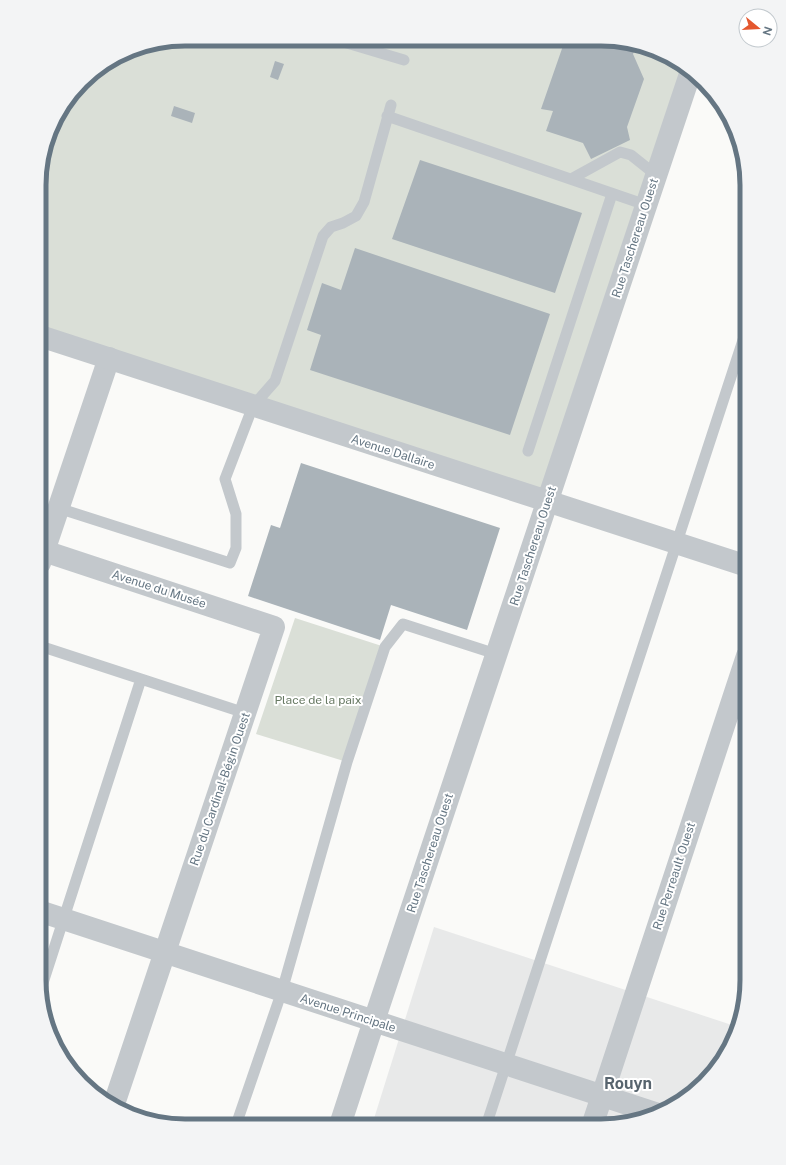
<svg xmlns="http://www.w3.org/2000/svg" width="786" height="1165" font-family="'Public Sans',sans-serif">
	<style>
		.built { fill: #e8e9e9 }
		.green { fill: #dadfd7 }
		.building { fill: #aab3b9 }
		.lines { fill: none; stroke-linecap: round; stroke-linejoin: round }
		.service { stroke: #c3c8cc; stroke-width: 11 }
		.minor { stroke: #c3c8cc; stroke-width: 22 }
		.tertiary { stroke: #c3c8cc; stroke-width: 22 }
		.labels { text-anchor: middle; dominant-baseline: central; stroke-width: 4; stroke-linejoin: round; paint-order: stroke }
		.street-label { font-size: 12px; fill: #657683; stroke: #fff }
		.park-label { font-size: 12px; fill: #687a64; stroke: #fff }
		.district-label { font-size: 16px; font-weight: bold; fill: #57646e; stroke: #fff }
		.rim { fill: none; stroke: #657683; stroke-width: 5 }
	</style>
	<rect width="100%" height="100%" fill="#fafaf8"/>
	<path class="built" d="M434,927L738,1027L736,1036L717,1069L657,1115L601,1126L372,1125Z"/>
	<path class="green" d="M185,39L620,40L690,69L543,492L40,328V166L58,112L89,75L138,47Z
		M295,618L385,647L347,762L256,734Z"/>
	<path class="building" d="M565,40H620L636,47L633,54L644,79L627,127L630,140L591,159L583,143L546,131L553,111L541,109Z
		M275,61L284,64L278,80L270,77Z
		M174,106L195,113L192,123L171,116Z
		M420,160L582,213L555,293L392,239Z
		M355,248L550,314L510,435L310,370L321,335L307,330L322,283L341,290Z
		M301,463L500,528L467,630L391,605L380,640L248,596L271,525L280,528Z"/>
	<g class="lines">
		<path class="service" d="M349,39L347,43L404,60
			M387,116L646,205
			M571,179L620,152L631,155L656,175
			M528,451L612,194
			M58,508L230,563L236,548V514L225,479L253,406L275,381L323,236L331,227L343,223L356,216L364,202L391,105
			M40,646L245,713
			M41,989L141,679
			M236,1125L282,991L347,762L385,647L403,624L496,654
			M486,1126L747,328"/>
		<path class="minor" d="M547,501L747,566
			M44,551L274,627L114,1104
			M40,563L109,358
			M39,911L374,1021L340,1125
			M602,1096L747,656"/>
		<path class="tertiary" d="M40,336L547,501
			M658,1114L374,1021L691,71
			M592,1126L602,1096"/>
	</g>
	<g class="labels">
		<g class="street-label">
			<text transform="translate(635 238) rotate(-72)">Rue Taschereau Ouest</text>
			<text transform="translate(393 452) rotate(18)">Avenue Dallaire</text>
			<text transform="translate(533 546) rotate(-72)">Rue Taschereau Ouest</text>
			<text transform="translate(159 589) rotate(18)">Avenue du Musée</text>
			<text transform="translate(220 789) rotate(-71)">Rue du Cardinal-Bégin Ouest</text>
			<text transform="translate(430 853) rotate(-72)">Rue Taschereau Ouest</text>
			<text transform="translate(674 876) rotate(-72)">Rue Perreault Ouest</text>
			<text transform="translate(348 1013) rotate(18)">Avenue Principale</text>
		</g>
		<g class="park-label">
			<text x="318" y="700">Place de la paix</text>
		</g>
		<g class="district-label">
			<text x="628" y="1083">Rouyn</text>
		</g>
	</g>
	<path d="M0 0H786V1165H0ZM185 46H601A139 139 0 0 1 740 185V980A139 139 0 0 1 601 1119H185A139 139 0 0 1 46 980V185A139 139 0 0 1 185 46Z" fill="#f3f4f5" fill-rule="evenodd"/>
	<path class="rim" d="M185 46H601A139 139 0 0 1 740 185V980A139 139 0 0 1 601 1119H185A139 139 0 0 1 46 980V185A139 139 0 0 1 185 46Z"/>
	<g transform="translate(758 28) rotate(108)"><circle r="19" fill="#ffffff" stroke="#c1c8cd"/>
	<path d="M0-3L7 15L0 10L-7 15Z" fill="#e4572e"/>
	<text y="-6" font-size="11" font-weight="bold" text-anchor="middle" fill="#657683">N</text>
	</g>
</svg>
